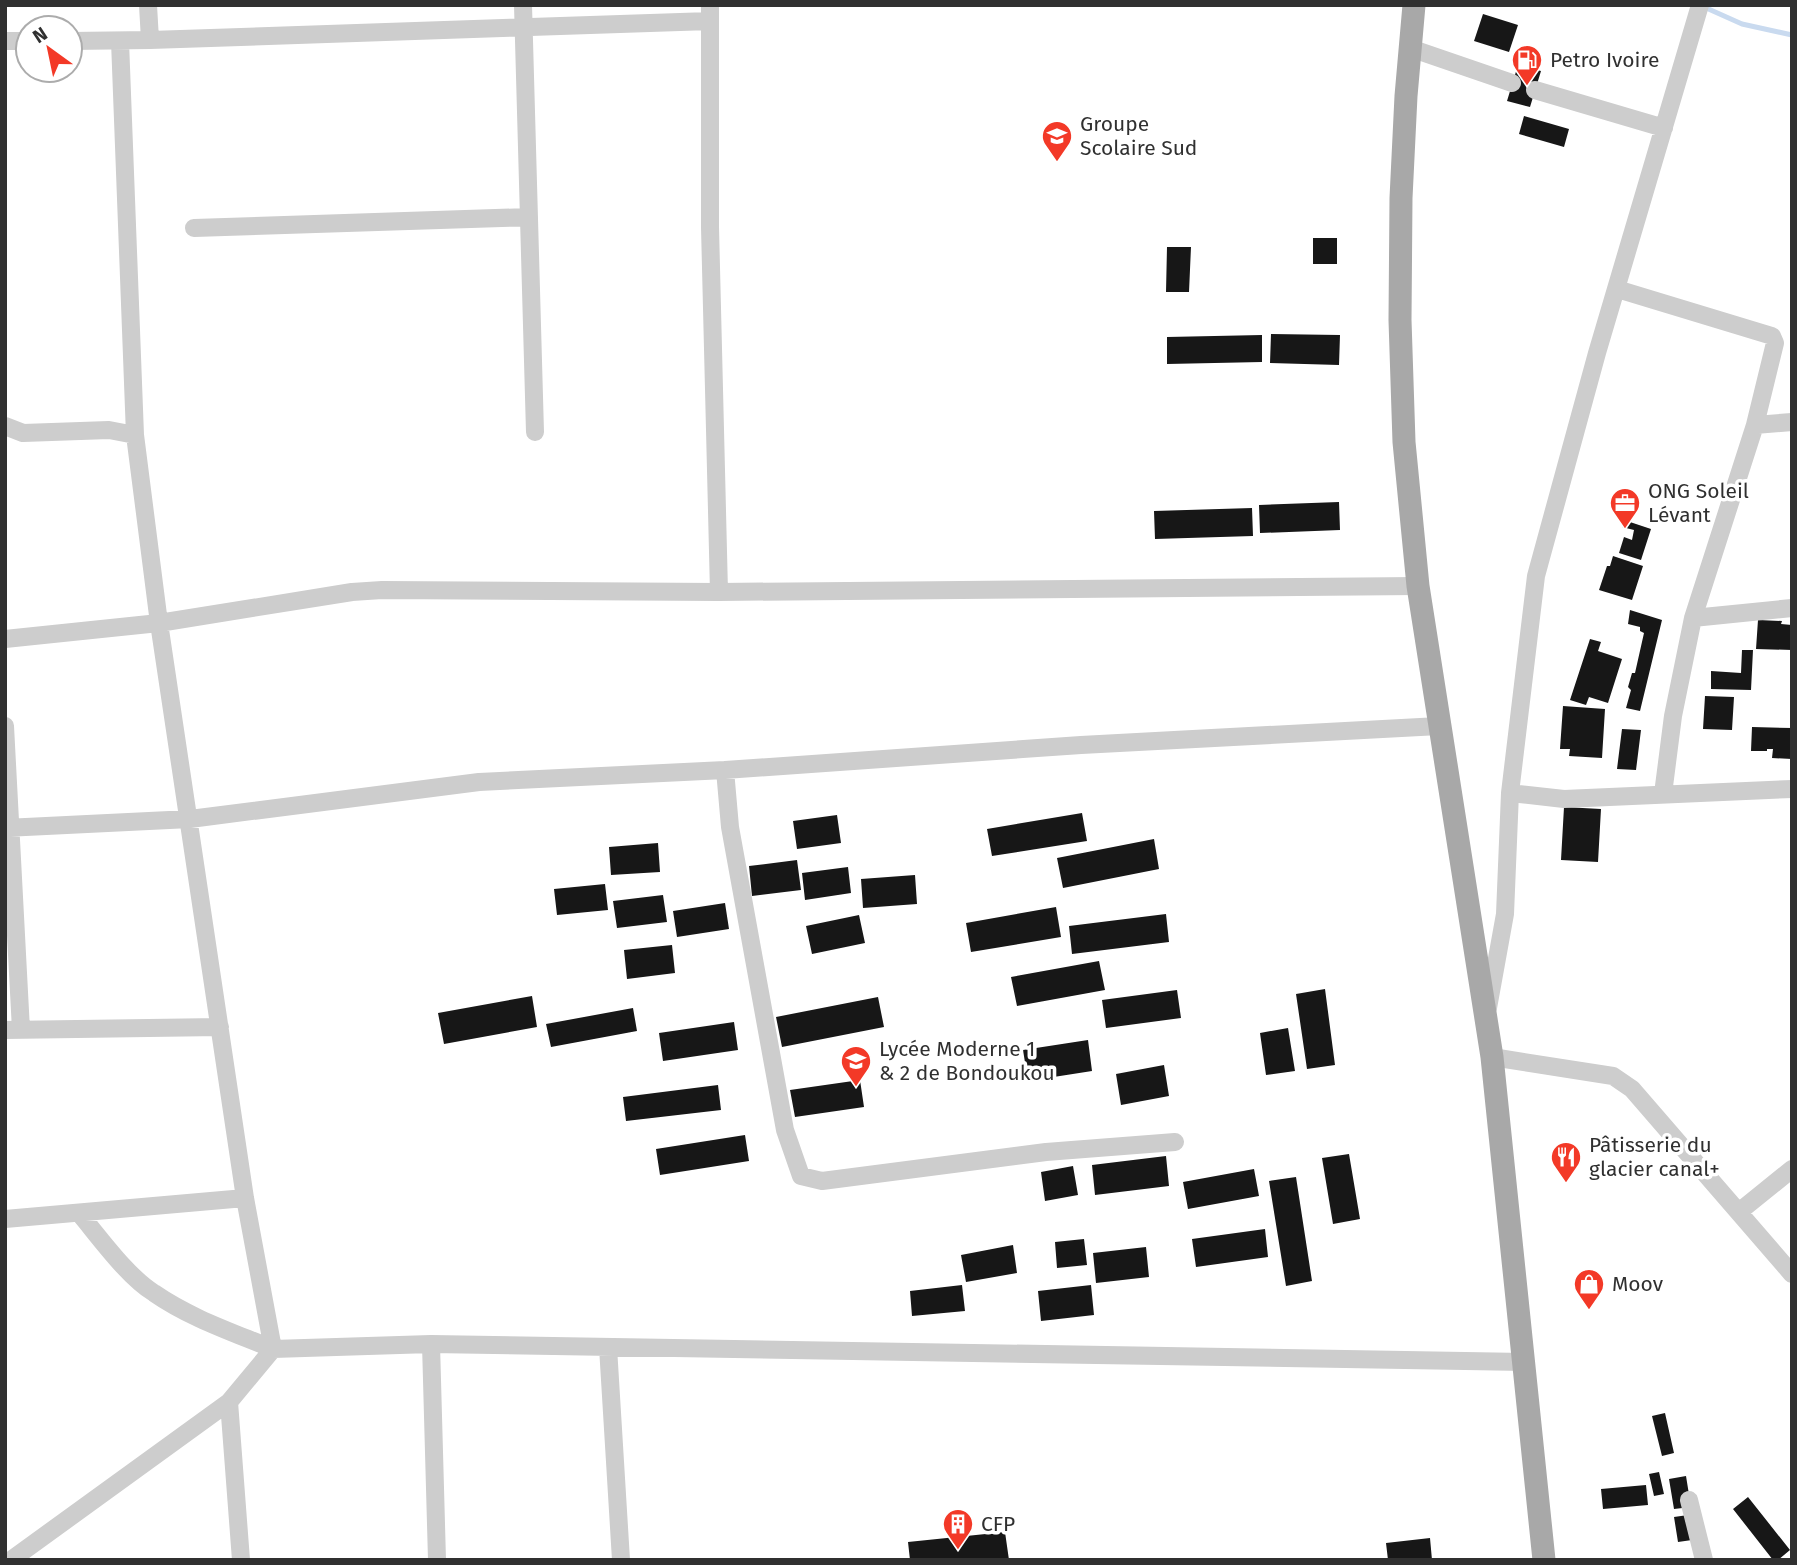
<svg xmlns="http://www.w3.org/2000/svg" width="1797" height="1565" font-family="'Fira Sans',sans-serif">
	<style>
		.lines { fill: none; stroke-linecap: round; stroke-linejoin: round }
		.stream { stroke: #c9daef; stroke-width: 5 }
		.building { fill: #171717 }
		.minor { stroke: #cdcdcd; stroke-width: 18 }
		.major { stroke: #a8a8a8; stroke-width: 23 }
		.labels { text-anchor: middle; dominant-baseline: central; stroke-width: 7; stroke-linejoin: round; paint-order: stroke }
		.poi-label { font-size: 21px; fill: #303030; stroke: #fff; text-anchor: start }
	</style>
	<rect width="100%" height="100%" fill="#fff"/>
	<g class="lines">
		<path class="stream" d="M1704,7L1742,24L1792,35"/>
	</g>
	<path class="building" d="M1483,14L1518,25L1509,52L1474,41Z
		M1518,65L1541,71L1530,107L1507,101Z
		M1524,116L1569,129L1564,147L1519,134Z
		M1313,238H1337V264H1313Z
		M1167,247H1191L1189,292H1166Z
		M1271,334L1340,335L1339,365L1270,363Z
		M1262,335V362L1167,364V337Z
		M1339,502L1340,530L1260,533L1259,505Z
		M1252,508L1253,536L1155,539L1154,511Z
		M1624,520L1651,529L1641,560L1619,553L1624,537L1632,540L1634,530L1622,527Z
		M1613,556L1643,566L1632,600L1599,590L1607,566H1610Z
		M1630,610L1662,620L1640,711L1626,708L1631,690L1628,687L1632,673H1635L1644,633L1640,631V627L1628,624Z
		M1758,620L1782,621L1781,624L1792,625V650L1756,649Z
		M1590,639L1601,642L1598,651L1622,659L1608,703L1589,697L1586,705L1570,700Z
		M1742,650H1753L1751,690L1711,689V671L1741,673Z
		M1705,696L1734,697L1732,730L1703,729Z
		M1563,706L1605,709L1602,758L1569,756L1570,749H1560Z
		M1752,727L1792,728V759L1772,758L1773,749H1767V751H1751Z
		M1622,729L1641,730L1636,770L1617,769Z
		M1564,807L1601,809L1598,862L1561,860Z
		M1082,813L1087,841L992,856L987,829Z
		M837,815L841,843L797,849L793,821Z
		M1154,839L1159,869L1063,888L1057,858Z
		M658,843L660,872L611,875L609,847Z
		M797,860L801,890L752,896L749,866Z
		M848,867L851,893L805,900L802,873Z
		M915,875L917,904L863,908L861,879Z
		M605,884L608,910L557,915L554,889Z
		M663,895L667,922L617,928L613,901Z
		M725,903L729,929L677,937L673,911Z
		M1056,907L1061,937L971,952L966,923Z
		M1166,914L1169,942L1072,954L1069,926Z
		M859,915L865,943L812,954L806,926Z
		M672,945L675,973L627,979L624,950Z
		M1099,961L1105,990L1017,1006L1011,977Z
		M1325,989L1335,1065L1307,1069L1296,994Z
		M1177,990L1181,1018L1106,1028L1102,1000Z
		M532,996L537,1027L444,1044L438,1013Z
		M878,997L884,1027L782,1047L776,1017Z
		M633,1008L637,1031L551,1047L546,1024Z
		M734,1022L738,1050L663,1061L659,1033Z
		M1288,1028L1295,1071L1266,1075L1260,1033Z
		M1088,1040L1092,1071L1028,1081L1023,1050Z
		M1164,1065L1169,1096L1121,1105L1116,1074Z
		M860,1080L864,1107L795,1117L790,1090Z
		M718,1085L721,1110L626,1121L623,1097Z
		M745,1135L749,1161L660,1175L656,1149Z
		M1349,1154L1360,1219L1333,1224L1322,1158Z
		M1166,1156L1169,1186L1095,1195L1092,1165Z
		M1073,1166L1078,1195L1045,1201L1041,1172Z
		M1254,1169L1259,1196L1188,1209L1183,1182Z
		M1296,1177L1312,1281L1286,1286L1269,1181Z
		M1265,1229L1268,1257L1196,1267L1192,1239Z
		M1084,1239L1087,1265L1057,1268L1055,1242Z
		M1013,1245L1017,1273L966,1282L961,1255Z
		M1146,1247L1149,1277L1096,1283L1093,1253Z
		M962,1285L965,1311L912,1316L910,1291Z
		M1091,1285L1094,1315L1041,1321L1038,1291Z
		M1665,1413L1674,1453L1662,1456L1652,1416Z
		M1659,1472L1664,1494L1654,1496L1649,1474Z
		M1686,1476L1691,1507L1674,1509L1669,1479Z
		M1646,1485L1648,1505L1603,1509L1601,1489Z
		M1748,1497L1790,1550L1778,1560H1773L1733,1509Z
		M1688,1515L1692,1540L1678,1542L1674,1517Z
		M1005,1532L1009,1560H910L908,1542Z
		M1430,1538L1432,1560H1388L1386,1543Z"/>
	<g class="lines">
		<path class="minor" d="M148,5L150,40
			M523,5L535,432
			M710,5V227L719,592
			M5,41H28
			M70,41L150,40L710,21
			M120,41L135,435L159,623L245,1198L273,1349L431,1344L1525,1362
			M1410,48L1512,83
			M1535,90L1664,128
			M194,228L529,217
			M1617,289L1772,336L1775,343L1755,425L1792,422
			M5,426L23,433L109,430L135,435
			M1693,618L1792,608
			M5,639L159,623L352,592L382,590L719,592L1418,586
			M5,726L21,1030
			M725,770L730,827L785,1130L801,1176L822,1181L1046,1152L1175,1142
			M1510,793L1564,799L1792,789
			M1663,794L1673,716L1693,618L1755,425
			M5,828L190,819L479,782L725,770L1081,745L1439,726
			M1488,1008L1505,914L1510,793L1536,576L1597,353L1700,5
			M5,1030L220,1027
			M1492,1057L1613,1076L1632,1089L1792,1274
			M1740,1211L1792,1169
			M5,1219L245,1198
			M431,1344L437,1560
			M608,1347L621,1560
			M229,1402L241,1560
			M1689,1500L1704,1560
			M11,1560L229,1402L273,1349C232,1332 190,1318 154,1293C127,1276 100,1238 79,1213"/>
		<path class="major" d="M1414,5L1406,96L1401,198L1400,320L1404,442L1418,586L1492,1057L1544,1560"/>
	</g>
	<defs>
		<g id="fuel-pin" transform="scale(1.575)"><path d="M0 17L-7.5 6A9.5 9.5 0 1 1 7.5 6Z" fill="#f33927" stroke="#fff"/><path d="M-5.5-6h7V0h2V4h1.3V-2.5L3-4.5l.8-.8L6-3V5H2.5V1h-1V6h-7ZM-4.2-4.7v3.2H.2V-4.7Z" fill="#fff"/></g>
		<g id="school-pin" transform="scale(1.575)"><path d="M0 17L-7.5 6A9.5 9.5 0 1 1 7.5 6Z" fill="#f33927" stroke="#fff"/><path d="M0-5L7-2L0 1L-7-2ZM-4 1L0 2.5L4 1V4Q0 6-4 4Z" fill="#fff"/></g>
		<g id="office-pin" transform="scale(1.575)"><path d="M0 17L-7.5 6A9.5 9.5 0 1 1 7.5 6Z" fill="#f33927" stroke="#fff"/><path d="M-6-3h4V-5.5h4V-3h4V5H-6ZM-1-4.5V-3h2v-1.5ZM-6 0V1H6V0Z" fill="#fff"/></g>
		<g id="restaurant-pin" transform="scale(1.575)"><path d="M0 17L-7.5 6A9.5 9.5 0 1 1 7.5 6Z" fill="#f33927" stroke="#fff"/><path d="M-5-6h1v4h1v-4h1v4h1v-4h1v5L-1.5 .5V6h-2V.5L-5-1ZM5-6V6H3V1.5H1.5Q1.5-4 5-6Z" fill="#fff"/></g>
		<g id="shop-pin" transform="scale(1.575)"><path d="M0 17L-7.5 6A9.5 9.5 0 1 1 7.5 6Z" fill="#f33927" stroke="#fff"/><path d="M-5-2.5h2.3a2.7 3.5 0 0 1 5.4 0H5L5.5 6h-11ZM-1.5-2.5h3a1.5 2.3 0 0 0-3 0Z" fill="#fff"/></g>
		<g id="building-pin" transform="scale(1.575)"><path d="M0 17L-7.5 6A9.5 9.5 0 1 1 7.5 6Z" fill="#f33927" stroke="#fff"/><path d="M-4-6H4V6H1V3H-1V6H-4ZM-2.5-4.3h1.7v1.8h-1.7ZM.8-4.3h1.7v1.8H.8ZM-2.5-1h1.7V.8h-1.7ZM.8-1h1.7V.8H.8Z" fill="#fff"/></g>
	</defs>
	<g fill-rule="evenodd">
		<use href="#fuel-pin" x="1527" y="60"/>
		<use href="#school-pin" x="1057" y="136"/>
		<use href="#office-pin" x="1625" y="503"/>
		<use href="#school-pin" x="856" y="1061"/>
		<use href="#restaurant-pin" x="1566" y="1157"/>
		<use href="#shop-pin" x="1589" y="1284"/>
		<use href="#building-pin" x="958" y="1524"/>
	</g>
	<g class="labels">
		<g class="poi-label">
			<text x="1550" y="60">Petro Ivoire</text>
			<text x="1080" y="124">Groupe<tspan x="1080" dy="24">Scolaire Sud</tspan></text>
			<text x="1648" y="491">ONG Soleil<tspan x="1648" dy="24">Lévant</tspan></text>
			<text x="879" y="1049">Lycée Moderne 1<tspan x="879" dy="24">&amp; 2 de Bondoukou</tspan></text>
			<text x="1589" y="1145">Pâtisserie du<tspan x="1589" dy="24">glacier canal+</tspan></text>
			<text x="1612" y="1284">Moov</text>
			<text x="981" y="1524">CFP</text>
		</g>
	</g>
	<rect width="1797" height="1565" fill="none" stroke="#303030" stroke-width="14"/>
	<g transform="translate(49 49) rotate(327)"><circle r="33" fill="#ffffff" stroke="#acacac" stroke-width="2"/>
	<path d="M0-5L12 26L0 18L-12 26Z" fill="#f33927"/>
	<text y="-10" font-size="19" font-weight="bold" text-anchor="middle" fill="#303030">N</text>
	</g>
</svg>
